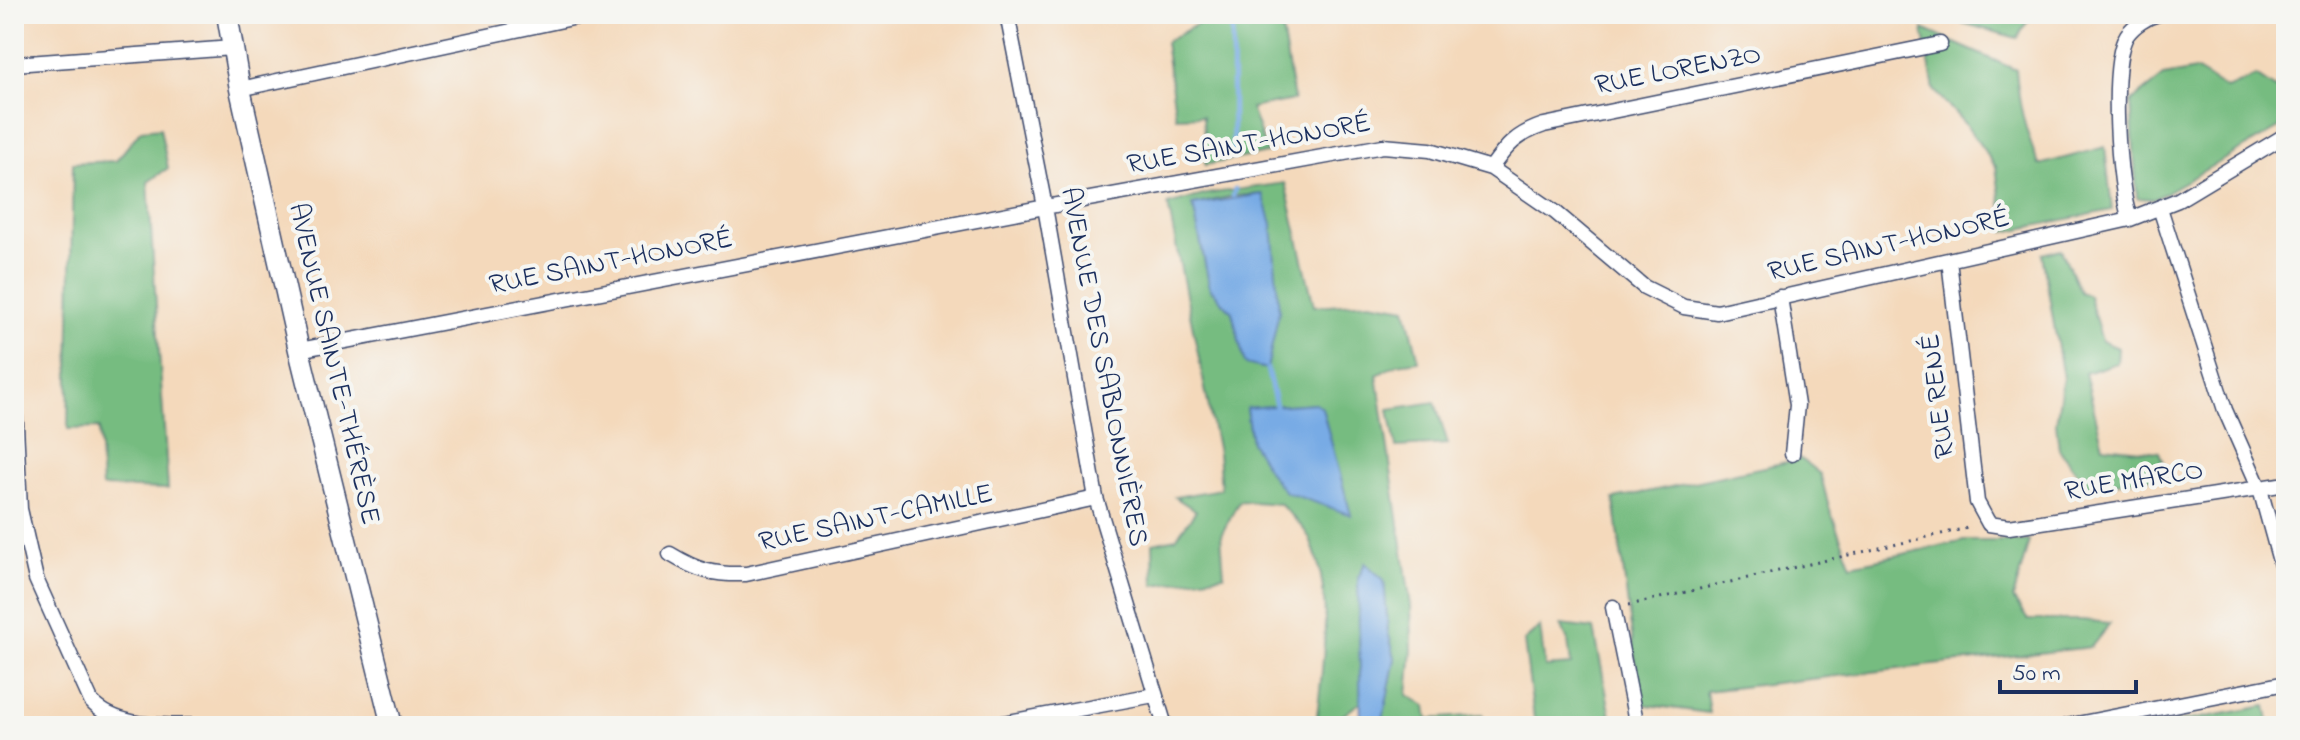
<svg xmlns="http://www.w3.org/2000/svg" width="2300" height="740" font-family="'Indie Flower',sans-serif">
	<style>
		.forest { fill: #76bc80; stroke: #48766f; stroke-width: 2; fill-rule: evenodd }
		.water { fill: #78abe5; stroke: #4a6da2; stroke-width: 2 }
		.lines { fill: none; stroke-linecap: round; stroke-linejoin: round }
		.stream { stroke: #78abe5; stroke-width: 5 }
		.street-casing { stroke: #3c486c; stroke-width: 17 }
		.secondary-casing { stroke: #3c486c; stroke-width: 23 }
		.path { stroke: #3c486c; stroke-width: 3; stroke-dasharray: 2 6; stroke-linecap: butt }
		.street { stroke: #fff; stroke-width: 14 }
		.secondary { stroke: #fff; stroke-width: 20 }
		.labels { text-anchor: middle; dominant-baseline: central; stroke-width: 8; stroke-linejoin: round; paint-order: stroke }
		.street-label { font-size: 28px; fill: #1b2f5e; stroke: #f6f6f2 }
	</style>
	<rect width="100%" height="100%" fill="#f6f6f2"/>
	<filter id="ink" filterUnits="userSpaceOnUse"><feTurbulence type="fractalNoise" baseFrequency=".0125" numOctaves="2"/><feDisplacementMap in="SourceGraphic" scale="16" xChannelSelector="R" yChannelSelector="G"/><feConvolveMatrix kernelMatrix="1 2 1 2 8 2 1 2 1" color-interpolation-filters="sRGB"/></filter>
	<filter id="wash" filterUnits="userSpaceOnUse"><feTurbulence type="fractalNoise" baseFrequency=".006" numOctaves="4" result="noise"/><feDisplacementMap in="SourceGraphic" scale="32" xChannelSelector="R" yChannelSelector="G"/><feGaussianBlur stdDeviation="1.8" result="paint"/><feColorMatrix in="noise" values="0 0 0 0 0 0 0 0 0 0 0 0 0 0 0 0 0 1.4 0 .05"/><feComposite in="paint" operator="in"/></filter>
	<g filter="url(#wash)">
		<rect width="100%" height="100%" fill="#f4d9bb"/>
		<path class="forest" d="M1216,14H1328L1281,24L1294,100L1251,108L1267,153L1205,165L1203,116L1176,117L1165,42Z
			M1930,14H2033L2017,38Z
			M1923,29L2016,70C2019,107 2025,131 2039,165L2105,147L2112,210L2005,232L1996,167L1965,124L1934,90Z
			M2195,70L2227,89L2256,76L2277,90H2286V124L2154,199L2137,198L2131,102L2164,76Z
			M160,128L168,168L148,182L168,489L102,487L99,428L68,429L73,163L116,161L141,130Z
			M1285,183L1314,306L1370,302L1406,308L1419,361L1397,364L1377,375L1411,606L1412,650L1408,695L1426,706L1428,719L1482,715L1488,726H1375L1383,719L1395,658L1388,632L1384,580L1359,636L1362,701L1334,722V726H1316C1322,666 1335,600 1311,542C1306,528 1290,515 1280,504L1239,501L1221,535L1224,575L1154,585L1153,543L1176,538L1196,511L1175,497L1221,489L1218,453L1168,205L1207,194ZM1263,194L1245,364L1232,312L1210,288L1193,205L1233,196ZM1315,403L1251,442L1246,408Z
			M2061,249L2080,292L2089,296L2102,341L2118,348L2117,363L2085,373L2103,446L2159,452L2168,476L2087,486L2059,449L2056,423L2063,378L2042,254Z
			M1435,402L1448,444L1396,447L1389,409Z
			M1801,459L1820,474L1830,510L1851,565L1964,541H2029L2013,599L2028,620H2082L2110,623L2091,647L1706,691L1709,713L1641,704L1614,499Z
			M1561,625L1594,629L1612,722L1535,726L1524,641L1540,627L1545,667L1571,665L1568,641Z
			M2266,706L2270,726H2158Z"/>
		<path class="water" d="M1263,194L1272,224L1279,311L1267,369L1245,364L1232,312L1210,288L1193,205Z
			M1316,403L1322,408L1351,515L1285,492L1271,475L1251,442L1246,408Z
			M1365,563L1384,580L1388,632L1395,658L1383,719L1375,726H1361L1358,578Z"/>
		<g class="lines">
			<path class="stream" d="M1232,14L1233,158
				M1233,196L1235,189
				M1267,369L1276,406"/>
		</g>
	</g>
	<g filter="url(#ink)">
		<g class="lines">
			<g class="street-casing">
				<path id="street" d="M1007,14L1045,207L1096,498L1165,726
					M14,64L233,48
					M240,89L591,14
					M1491,168C1507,145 1517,134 1544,125L1940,44
					M2160,208L2225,410L2260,489L2286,583
					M2130,219C2118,187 2109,63 2127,35C2134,25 2147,17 2158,14
					M1949,260L1977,502L1989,524L2009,527L2286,484
					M1780,297L1797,405L1792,454
					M299,350L1045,207L1383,146L1430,150L1491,168L1555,212L1644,287L1684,307L1717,312L2130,219L2178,200L2286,135
					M14,383L20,509L36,579L91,701C119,732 174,724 213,726
					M670,554C698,571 713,575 746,574L1096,498
					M1613,607L1637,726
					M987,726L1154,695
					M2067,726L2286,683"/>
			</g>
			<g class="secondary-casing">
				<path id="secondary" d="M227,14L240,89L299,350L392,726"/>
			</g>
			<path class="path" d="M1629,605L1972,527"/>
			<use href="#street" class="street"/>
			<use href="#secondary" class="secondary"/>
		</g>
	</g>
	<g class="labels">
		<g class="street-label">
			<text transform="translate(1678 71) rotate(-11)">RUE LORENZO</text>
			<text transform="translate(1249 145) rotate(-10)">RUE SAINT-HONORÉ</text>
			<text transform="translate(1889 246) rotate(-13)">RUE SAINT-HONORÉ</text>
			<text transform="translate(611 263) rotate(-11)">RUE SAINT-HONORÉ</text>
			<text transform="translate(333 364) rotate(77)">AVENUE SAINTE-THÉRÈSE</text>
			<text transform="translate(1103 367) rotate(79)">AVENUE DES SABLONNIÈRES</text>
			<text transform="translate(1939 396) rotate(-97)">RUE RENÉ</text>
			<text transform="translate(2134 482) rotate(-9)">RUE MARCO</text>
			<text transform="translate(876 519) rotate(-12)">RUE SAINT-CAMILLE</text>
		</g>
	</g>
	<rect width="2300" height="740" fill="none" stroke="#f6f6f2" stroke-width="48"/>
	<path d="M2000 680v12h136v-12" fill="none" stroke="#1b2f5e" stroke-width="4"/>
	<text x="2012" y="680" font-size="24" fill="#1b2f5e" stroke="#f6f6f2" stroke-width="6" paint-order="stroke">50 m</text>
</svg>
